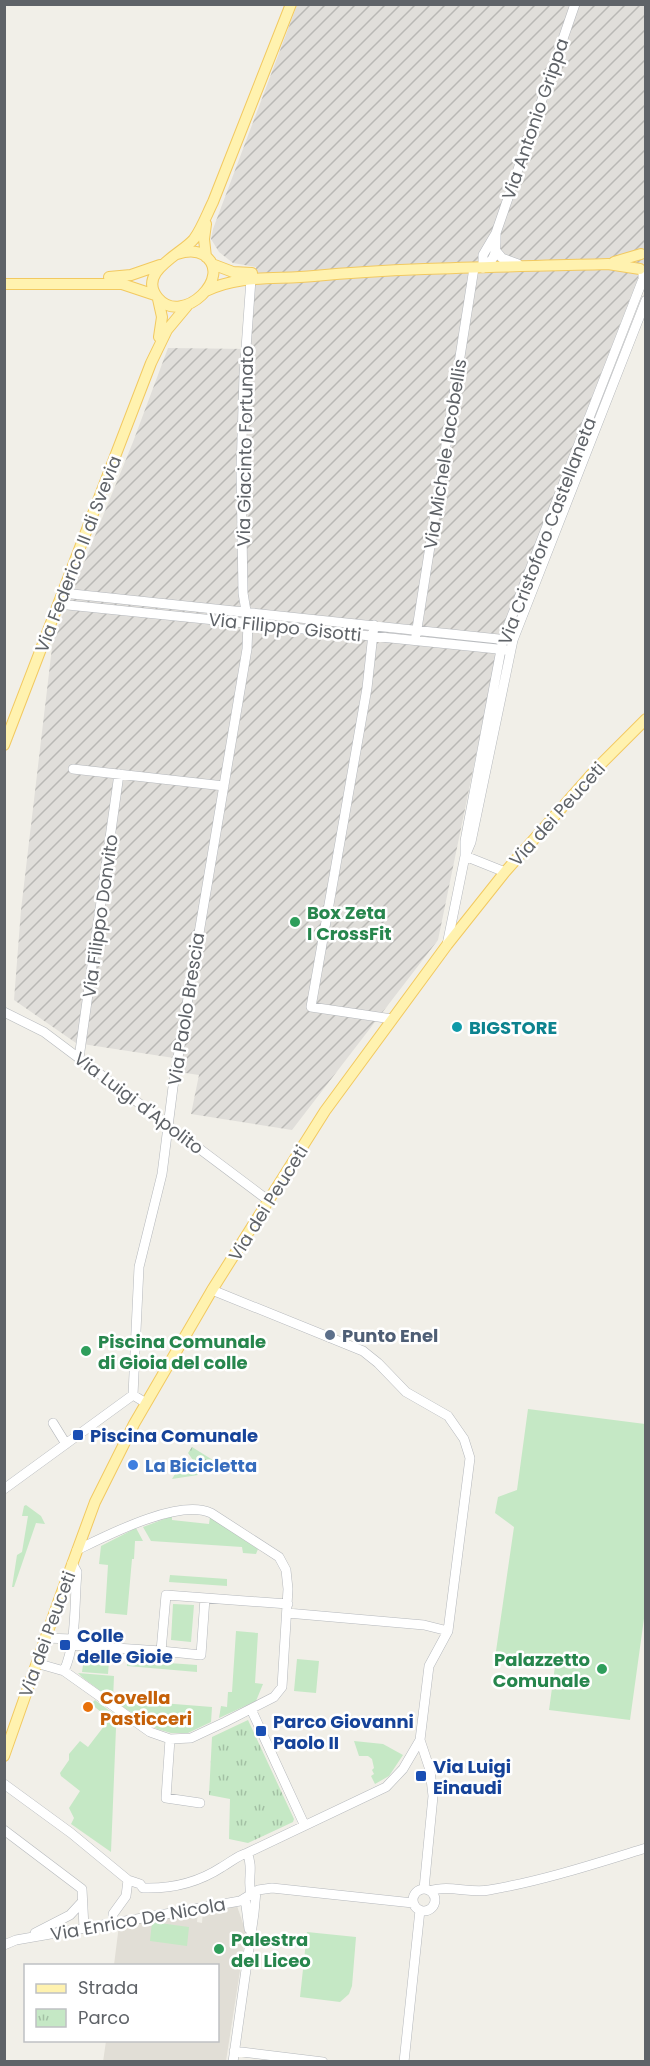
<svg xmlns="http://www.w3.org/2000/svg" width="650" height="2066" font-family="Poppins,sans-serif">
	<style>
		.industrial { fill: url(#industrial-furrows) }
		.education { fill: #e1ded6 }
		.green { fill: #c5e8c5 }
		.park { fill: url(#park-tufts) }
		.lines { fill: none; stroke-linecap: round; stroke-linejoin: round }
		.minor-casing { stroke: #b5b8bc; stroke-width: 10 }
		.major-casing { stroke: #f2c960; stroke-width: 12 }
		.minor { stroke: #fff; stroke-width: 9 }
		.major { stroke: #fff2af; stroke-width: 10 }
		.leisure-dot { fill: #2e9e5b; stroke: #fff; stroke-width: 2 }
		.culture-dot { fill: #0f9aa8; stroke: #fff; stroke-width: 2 }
		.service-dot { fill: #5c6f8a; stroke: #fff; stroke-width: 2 }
		.transit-dot { fill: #1a4fb4; stroke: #fff; stroke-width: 2 }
		.shop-dot { fill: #3f7fe0; stroke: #fff; stroke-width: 2 }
		.food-dot { fill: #e8710a; stroke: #fff; stroke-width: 2 }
		.labels { text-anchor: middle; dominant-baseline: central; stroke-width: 5; stroke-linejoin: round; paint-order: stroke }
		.street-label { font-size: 18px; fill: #5f6368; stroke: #fff }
		.leisure-label { font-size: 18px; font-weight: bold; fill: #27864d; stroke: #fff; text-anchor: start }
		.culture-label { font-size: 18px; font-weight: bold; fill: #0d838f; stroke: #fff; text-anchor: start }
		.service-label { font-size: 18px; font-weight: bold; fill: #4e5e75; stroke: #fff; text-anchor: start }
		.transit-label { font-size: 18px; font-weight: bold; fill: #164399; stroke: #fff; text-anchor: start }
		.shop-label { font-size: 18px; font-weight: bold; fill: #366cbe; stroke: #fff; text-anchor: start }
		.food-label { font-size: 18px; font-weight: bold; fill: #c56008; stroke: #fff; text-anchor: start }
	</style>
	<defs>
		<pattern id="industrial-furrows" width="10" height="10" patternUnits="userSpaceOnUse" patternTransform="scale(1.5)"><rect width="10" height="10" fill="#e0deda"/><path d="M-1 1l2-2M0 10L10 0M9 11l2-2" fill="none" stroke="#b9b8b5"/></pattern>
		<pattern id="park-tufts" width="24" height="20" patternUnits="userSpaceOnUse" patternTransform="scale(1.5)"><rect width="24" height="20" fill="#c5e8c5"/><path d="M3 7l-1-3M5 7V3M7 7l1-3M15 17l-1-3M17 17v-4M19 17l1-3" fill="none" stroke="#a3c0a4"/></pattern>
	</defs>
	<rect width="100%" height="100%" fill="#f1efe8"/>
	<path class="industrial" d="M297,5H645V260L502,629L438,940L292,1130L191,1114L199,1075L172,1071L174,1058L76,1043L14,1000L21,910L53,639L133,442L168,348L250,349L256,267L233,263L219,252L211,239L213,229Z"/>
	<path class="education" d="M237,1906L246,1932L226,2061L103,2062L106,2041L218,2040V1966L114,1965L119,1925L198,1912L197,1922L202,1923L203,1911Z"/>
	<path class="green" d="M528,1409L645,1424L646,1604L630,1720L549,1710L555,1666L495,1658L514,1527L495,1513L498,1497L517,1490Z
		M186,1456L198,1475L172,1479Z
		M26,1505L41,1516L45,1524L36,1523L14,1587H12L17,1555L22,1552L28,1516H22L24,1506Z
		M172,1516V1520L209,1524L210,1517L258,1549L256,1554L243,1553L242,1547L151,1541L143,1527Z
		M136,1528L143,1541H135L134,1559H132L127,1615L105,1613L108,1565L99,1564L101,1546Z
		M170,1575L227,1579V1586L169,1582Z
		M173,1604L194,1605L191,1642L171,1640Z
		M236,1631L258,1633L255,1683L263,1684L256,1701L219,1718L221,1706L227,1707L228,1692H232Z
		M84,1658L109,1661L108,1674L82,1672Z
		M297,1659L319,1661L316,1693L294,1691Z
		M127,1660L197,1665V1672L127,1666Z
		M78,1673L114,1676L113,1700L83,1678Z
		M95,1700L121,1719L116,1728L111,1852L71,1824L74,1818L69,1808L80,1791L61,1776L60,1773L69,1760V1754L80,1741L88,1747L108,1721L101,1712L91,1704Z
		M124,1700L212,1707L211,1722L188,1733H171L157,1729L123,1707Z
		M354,1741L383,1744L403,1755L389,1776L375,1784L371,1776L374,1774L372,1770L374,1768L372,1759L368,1756H359Z
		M152,1922L189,1927L187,1946L150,1941Z
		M307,1932L356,1937L352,1986L349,1994L340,2002L300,1997Z"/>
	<path class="park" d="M192,1447L216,1462L206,1467L202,1473L188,1453Z
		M248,1720L294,1819L293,1822L248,1843L229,1839L230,1799L209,1795L212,1737Z"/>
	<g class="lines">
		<g class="minor-casing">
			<path id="minor" d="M496,251L502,258L518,264
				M483,268V255L496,233L575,4
				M483,268C497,259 496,249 496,234
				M63,593L508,640
				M58,604L507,650
				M374,625L367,688L311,1007L392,1019
				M416,635L474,268
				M73,769L224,786
				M466,854L471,842L513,640L646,300
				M465,856L505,872
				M447,945L465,856V841L503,639L643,279V273
				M4,1012L44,1032L269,1201
				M79,1058L119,774
				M212,1290L363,1351L378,1363L406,1392L448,1416L464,1439L470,1458L448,1631L429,1666L420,1740L403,1769L386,1787L247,1853
				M133,1395L139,1267L162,1174L173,1087L247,649L248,623L243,593L241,471L244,376L251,279
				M53,1423L66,1444
				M4,1489L133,1395L146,1403
				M205,1598L201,1655L161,1651L166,1595L288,1604
				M287,1613L424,1625L448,1631
				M45,1638L72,1639
				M71,1645L161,1651
				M36,1663L64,1671L150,1732L170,1739L191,1738L225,1722L274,1697L282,1687L288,1589L286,1570L279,1557L211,1513C179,1498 108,1535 77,1550
				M64,1671C77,1642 74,1604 77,1572L72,1563
				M251,1709L304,1824
				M170,1739L166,1798L200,1803
				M420,1740L430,1770L433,1796L424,1889
				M4,1784L71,1833L128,1880L140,1884L143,1888C171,1889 199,1882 222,1867C231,1862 237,1856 247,1853C254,1867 247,1880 251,1895
				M4,1830L82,1889L84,1928
				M413 1900a11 11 0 1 1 22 0a11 11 0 1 1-22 0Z
				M430,1891C449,1884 470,1894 489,1890C542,1881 594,1864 646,1848
				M245,1898L249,1929
				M113,1922V1914L126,1896L128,1880
				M35,1933L70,1915L82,1902
				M4,1945L16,1940L240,1901L258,1890L272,1888L413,1903
				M234,2051L323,2062
				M233,2062L254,1913L256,1891
				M404,2062L420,1910"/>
		</g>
		<g class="major-casing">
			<path id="major" d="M177,254C186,251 196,250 204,255C235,276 182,327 158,298C136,272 182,254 194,239C202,228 207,214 213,202L291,4
				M206,257L204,239L206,224
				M614,262L641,254
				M212,264L233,272L252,273
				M109,277L131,275L160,265
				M4,284H122L155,295
				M206,291C240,274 278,280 314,276C412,267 510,267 608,264L640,269
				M158,299L162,317L159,337
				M4,745L151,363L167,330L187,306
				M4,1756L59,1600L95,1502L134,1424L212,1290L325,1111L447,945L505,872L597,768L646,719"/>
		</g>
		<use href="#minor" class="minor"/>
		<use href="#major" class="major"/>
	</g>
	<g class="leisure-dot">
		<circle cx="295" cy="922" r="6"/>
		<circle cx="86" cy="1351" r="6"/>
		<circle cx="602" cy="1669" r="6"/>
		<circle cx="219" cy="1949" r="6"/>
	</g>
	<circle class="culture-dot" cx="457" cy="1027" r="6"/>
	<circle class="service-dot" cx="330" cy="1335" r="6"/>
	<g class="transit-dot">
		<rect x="72" y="1429" width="12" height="12" rx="3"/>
		<rect x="59" y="1639" width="12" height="12" rx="3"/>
		<rect x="255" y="1725" width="12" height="12" rx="3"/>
		<rect x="415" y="1770" width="12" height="12" rx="3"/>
	</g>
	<circle class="shop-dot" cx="133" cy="1465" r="6"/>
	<circle class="food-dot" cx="88" cy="1707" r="6"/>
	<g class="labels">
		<g class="street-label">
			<text transform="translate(535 119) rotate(-71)">Via Antonio Grippa</text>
			<text transform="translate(245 446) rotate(-89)">Via Giacinto Fortunato</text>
			<text transform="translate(445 454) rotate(-81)">Via Michele Iacobellis</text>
			<text transform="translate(547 531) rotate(-69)">Via Cristoforo Castellaneta</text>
			<text transform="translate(78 554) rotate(-69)">Via Federico II di Svevia</text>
			<text transform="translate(285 627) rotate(6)">Via Filippo Gisotti</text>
			<text transform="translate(557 814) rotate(-48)">Via dei Peuceti</text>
			<text transform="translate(100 916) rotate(-82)">Via Filippo Donvito</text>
			<text transform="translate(186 1009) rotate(-81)">Via Paolo Brescia</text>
			<text transform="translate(139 1103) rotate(37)">Via Luigi d'Apolito</text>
			<text transform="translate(268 1203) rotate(-58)">Via dei Peuceti</text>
			<text transform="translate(47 1634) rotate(-70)">Via dei Peuceti</text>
			<text transform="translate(138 1919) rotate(-10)">Via Enrico De Nicola</text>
		</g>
		<g class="leisure-label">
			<text x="307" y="912">Box Zeta<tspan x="307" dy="21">I CrossFit</tspan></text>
			<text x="98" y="1341">Piscina Comunale<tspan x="98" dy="21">di Gioia del colle</tspan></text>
			<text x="590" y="1659" text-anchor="end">Palazzetto<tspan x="590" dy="21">Comunale</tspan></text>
			<text x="231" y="1939">Palestra<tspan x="231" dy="21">del Liceo</tspan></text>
		</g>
		<g class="culture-label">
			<text x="469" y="1027">BIGSTORE</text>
		</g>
		<g class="service-label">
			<text x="342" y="1335">Punto Enel</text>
		</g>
		<g class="transit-label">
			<text x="90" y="1435">Piscina Comunale</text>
			<text x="77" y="1635">Colle<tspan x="77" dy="21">delle Gioie</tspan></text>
			<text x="273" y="1721">Parco Giovanni<tspan x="273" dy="21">Paolo II</tspan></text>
			<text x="433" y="1766">Via Luigi<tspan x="433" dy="21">Einaudi</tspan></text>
		</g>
		<g class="shop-label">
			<text x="145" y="1465">La Bicicletta</text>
		</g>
		<g class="food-label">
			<text x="100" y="1697">Covella<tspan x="100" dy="21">Pasticceri</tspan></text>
		</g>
	</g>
	<rect width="650" height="2066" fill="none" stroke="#5f6368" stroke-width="12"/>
	<rect x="24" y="1964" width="195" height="78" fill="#ffffff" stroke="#bfc1c3" stroke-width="1.5"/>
	<rect x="36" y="1984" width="30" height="9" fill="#fff2af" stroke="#bfc1c3" stroke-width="1.5"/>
	<text x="78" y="1994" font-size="18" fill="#5f6368">Strada</text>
	<rect x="36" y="2009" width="30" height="18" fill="url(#park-tufts)" stroke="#bfc1c3" stroke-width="1.5"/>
	<text x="78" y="2024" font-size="18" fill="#5f6368">Parco</text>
</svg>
